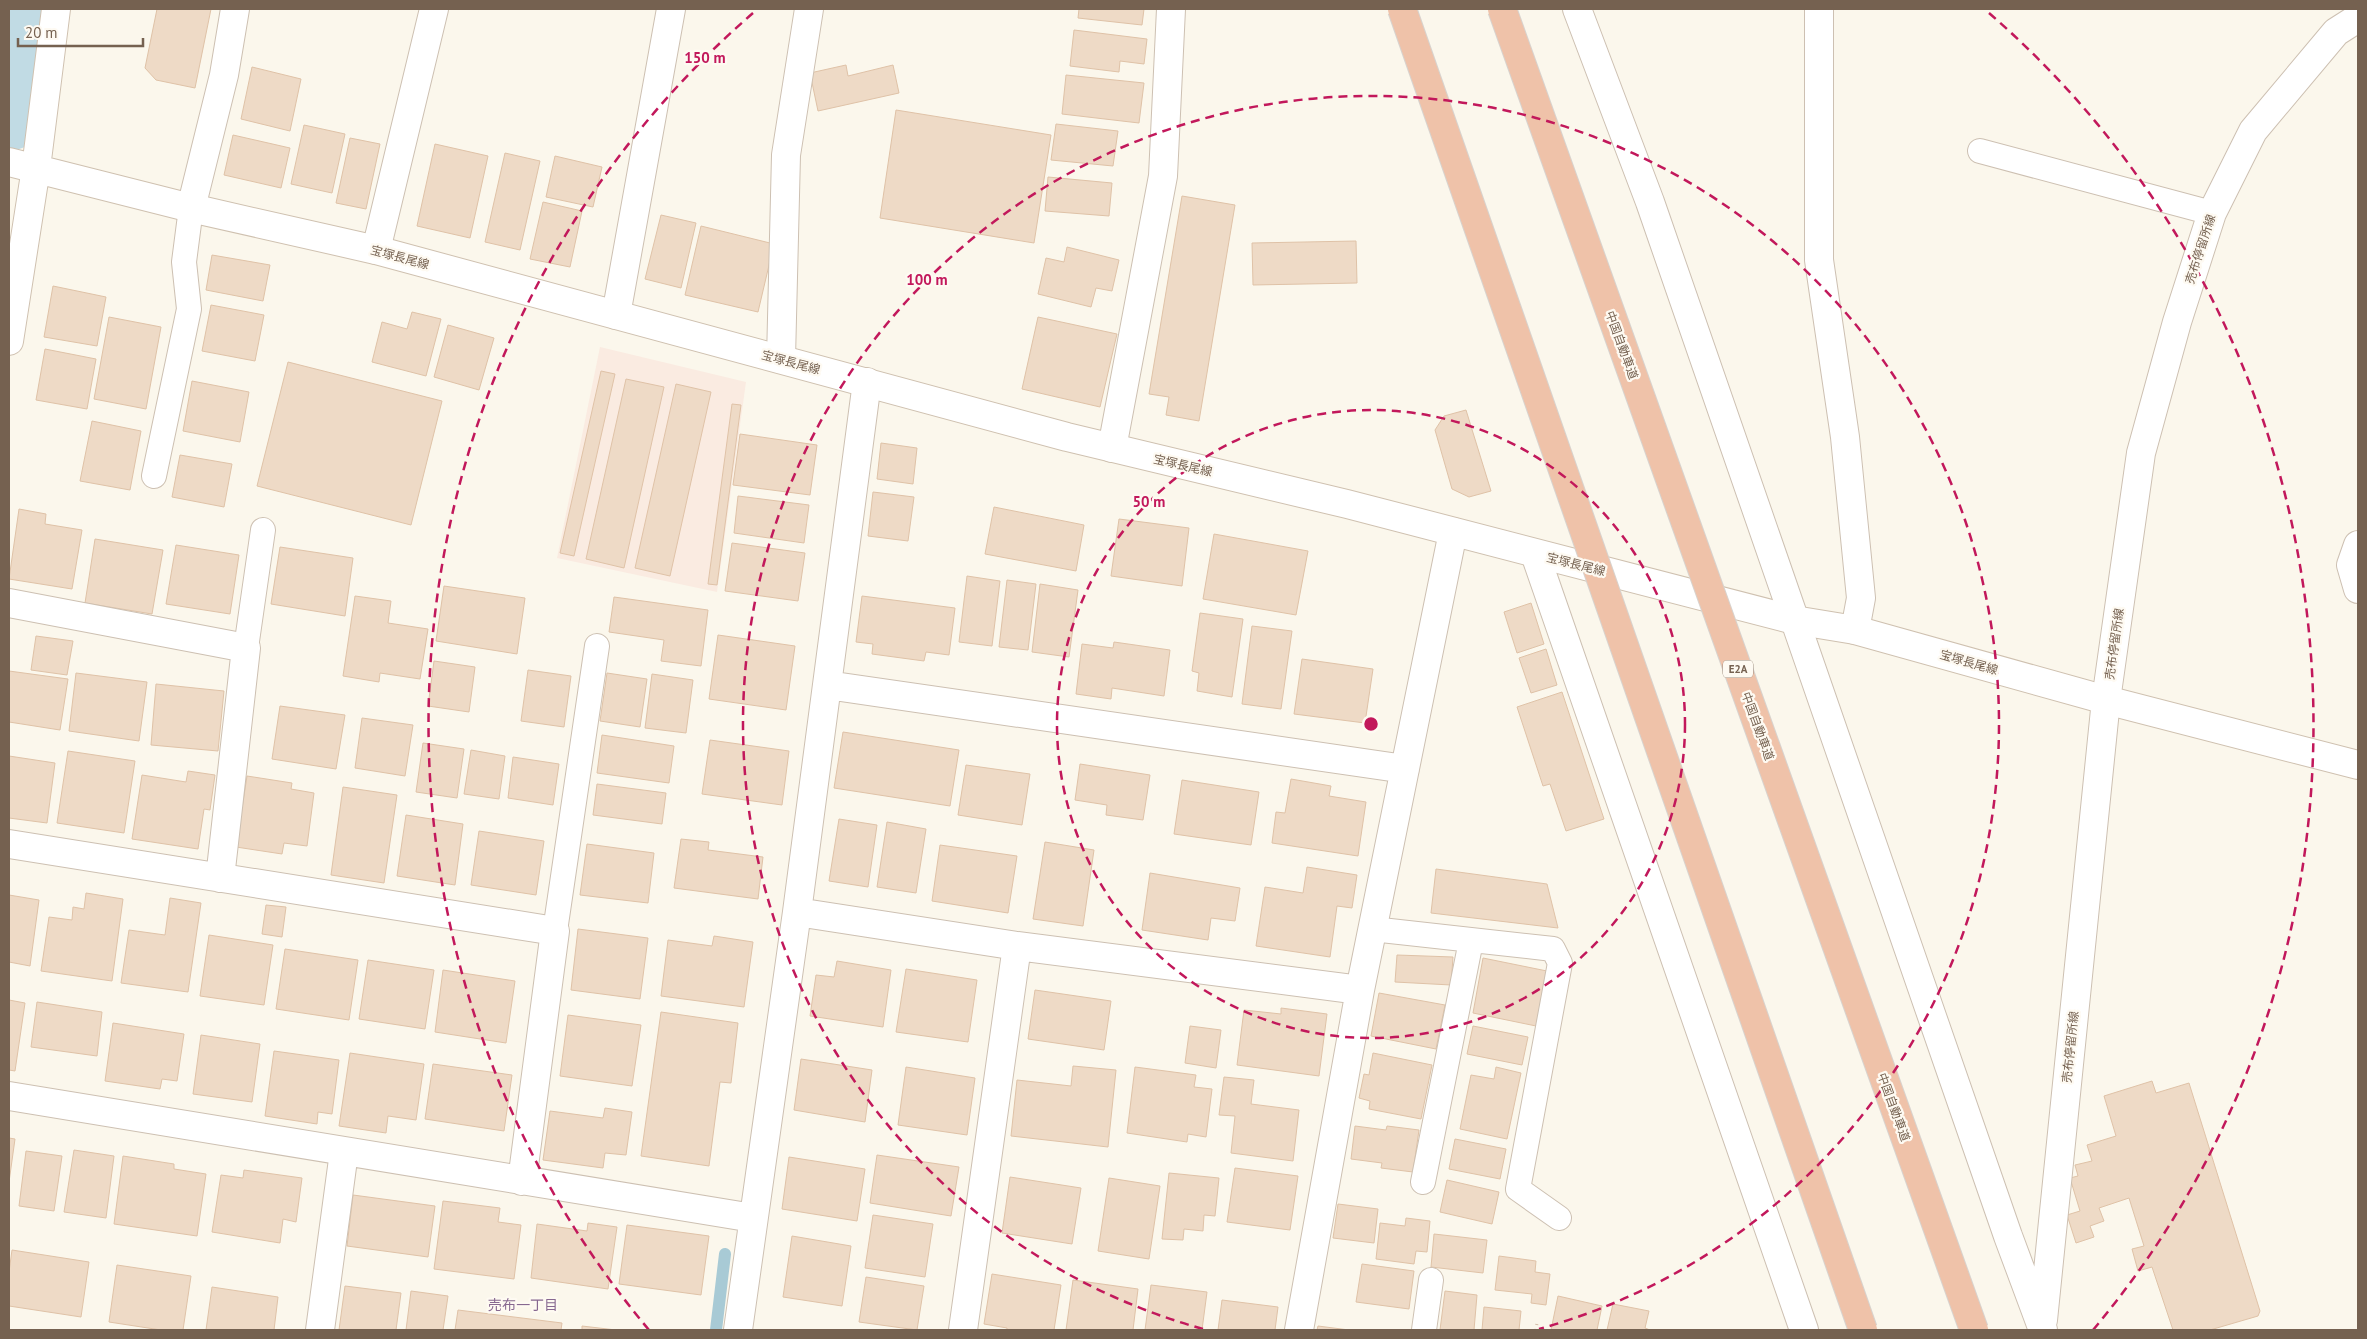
<svg xmlns="http://www.w3.org/2000/svg" width="2367" height="1339" font-family="'PT Sans','Noto Sans JP',sans-serif">
	<style>
		.commercial { fill: #faebe1 }
		.lines { fill: none; stroke-linecap: round; stroke-linejoin: round }
		.stream { stroke: #a8cad5; stroke-width: 12 }
		.river { stroke: #c1dbe4; stroke-width: 75 }
		.building { fill: #eedac6; stroke: #dfc2a7 }
		.lane-casing { stroke: #cdc0b2; stroke-width: 26 }
		.street-casing { stroke: #cdc0b2; stroke-width: 30 }
		.secondary-casing { stroke: #cfc1b0; stroke-width: 30 }
		.path { stroke: #d4bda8; stroke-width: 3; stroke-dasharray: 1 4; stroke-linecap: butt }
		.lane { stroke: #fff; stroke-width: 24 }
		.street { stroke: #fff; stroke-width: 28 }
		.secondary { stroke: #fff; stroke-width: 28 }
		.highway-bridge-casing { stroke: #d8d3ce; stroke-width: 30; stroke-linecap: butt }
		.highway-bridge { stroke: #efc2a9; stroke-width: 28 }
		.ring { fill: none; stroke: #c2185b; stroke-width: 2.5; stroke-dasharray: 9 6 }
		.labels { text-anchor: middle; dominant-baseline: central; stroke-width: 4.5; stroke-linejoin: round; paint-order: stroke }
		.shield { fill: #fefaf2; stroke: #9e8f81; stroke-width: 1 }
		.shield-label { font-size: 11px; font-weight: bold; fill: #756150 }
		.street-label { font-size: 12px; fill: #756150; stroke: #fefaf2 }
		.neighbourhood-label { font-size: 14px; fill: #876890; stroke: #fefaf2 }
		.centre { fill: #c2185b; stroke: #fefaf2; stroke-width: 2.5 }
		.ring-label { font-size: 15px; text-anchor: middle; font-weight: bold; fill: #c2185b; stroke: #fefaf2; stroke-width: 4.5; stroke-linejoin: round; paint-order: stroke }
	</style>
	<rect width="100%" height="100%" fill="#fbf7ec"/>
	<path class="commercial" d="M600,347L746,382L717,592L557,558Z"/>
	<g class="lines">
		<path class="stream" d="M716,1330L725,1254"/>
		<path class="river" d="M9,113L23,9"/>
	</g>
	<path class="building" d="M157,9H211L195,88L156,80L145,68Z
		M1079,9H1144L1142,25L1078,18Z
		M1074,30L1147,39L1144,64L1120,61L1119,72L1070,66Z
		M846,65L848,76L893,65L899,93L818,111L810,73Z
		M252,67L301,79L290,131L241,119Z
		M1066,75L1144,83L1139,123L1062,114Z
		M896,110L1051,135L1034,243L880,218Z
		M1056,124L1118,131L1113,166L1051,160Z
		M304,125L345,134L332,193L291,184Z
		M233,135L290,148L281,188L224,175Z
		M350,138L380,144L366,209L336,203Z
		M435,144L488,156L470,238L417,226Z
		M505,153L540,161L520,250L485,242Z
		M555,156L602,167L593,207L546,197Z
		M1048,177L1112,183L1109,216L1045,211Z
		M1182,196L1235,205L1199,421L1166,415L1169,397L1149,394Z
		M543,202L582,211L570,267L530,259Z
		M661,215L696,223L681,288L645,279Z
		M701,226L774,244L758,312L685,295Z
		M1356,241L1357,283L1253,285L1252,243Z
		M1067,247L1119,260L1112,291L1096,288L1091,307L1038,294L1046,258L1064,262Z
		M212,255L270,265L263,301L206,290Z
		M53,286L106,297L97,346L44,337Z
		M211,305L264,315L255,361L202,351Z
		M412,312L441,319L426,376L372,362L382,322L407,329Z
		M109,317L161,327L146,409L94,399Z
		M1038,317L1117,334L1100,407L1022,389Z
		M448,325L494,338L479,390L434,377Z
		M45,349L96,359L87,409L36,400Z
		M288,362L442,401L411,525L257,486Z
		M601,371L615,374L574,556L560,553Z
		M626,379L664,387L624,568L586,559Z
		M192,381L249,392L240,442L183,431Z
		M676,384L711,392L670,576L635,568Z
		M732,404L741,405L717,585L708,584Z
		M1466,410L1491,491L1469,497L1452,489L1435,430L1444,416Z
		M92,421L141,431L130,490L80,481Z
		M740,434L817,445L810,495L733,485Z
		M881,443L917,448L913,484L877,479Z
		M180,455L232,464L224,507L172,497Z
		M873,492L914,497L908,541L868,536Z
		M738,496L809,505L804,543L734,533Z
		M994,507L1084,525L1076,571L985,554Z
		M19,509L46,514L45,524L82,530L72,589L9,579Z
		M1119,519L1189,528L1182,586L1111,576Z
		M1214,534L1308,551L1296,615L1203,599Z
		M95,539L163,550L152,614L85,603Z
		M732,543L805,553L798,601L725,591Z
		M176,545L239,555L230,614L166,604Z
		M280,547L353,558L345,616L271,604Z
		M967,576L1000,581L992,646L959,642Z
		M1007,580L1036,584L1028,650L999,647Z
		M1040,584L1078,590L1069,657L1032,652Z
		M444,586L525,598L517,654L436,641Z
		M355,596L391,601L388,623L428,629L420,679L380,673L379,682L343,676Z
		M862,596L955,608L949,655L926,652L924,661L872,654L873,644L856,642Z
		M614,597L708,610L701,666L661,661L664,640L609,632Z
		M1531,603L1544,644L1517,653L1504,612Z
		M1200,613L1243,619L1232,697L1197,691L1199,673L1192,671Z
		M1252,626L1292,631L1281,709L1242,704Z
		M718,635L795,646L786,710L709,699Z
		M36,636L73,641L67,675L31,670Z
		M1114,642L1170,650L1164,696L1112,688L1111,699L1076,694L1082,644L1113,648Z
		M1546,649L1557,685L1531,693L1519,658Z
		M1302,659L1373,669L1365,723L1294,714Z
		M434,661L475,667L469,712L428,706Z
		M528,670L571,676L564,727L521,721Z
		M9,671L68,679L60,730L9,722Z
		M76,673L147,682L139,741L69,731Z
		M607,673L647,679L640,727L600,721Z
		M652,674L693,680L686,733L645,728Z
		M156,684L224,691L218,751L151,745Z
		M1562,692L1604,819L1566,831L1550,784L1543,786L1517,707Z
		M280,706L345,715L336,769L272,759Z
		M362,718L413,725L405,776L355,768Z
		M843,732L959,750L950,806L834,788Z
		M602,735L674,746L669,783L597,773Z
		M710,740L789,751L782,805L702,794Z
		M423,743L464,749L457,798L416,792Z
		M471,750L505,756L499,799L464,794Z
		M68,751L135,761L124,833L57,823Z
		M9,756L55,763L47,823L9,818Z
		M513,757L559,764L553,805L508,798Z
		M1080,764L1150,775L1143,820L1106,815L1107,805L1075,800Z
		M966,765L1030,774L1022,825L958,815Z
		M188,771L215,775L210,810L204,809L198,849L132,839L142,775L186,782Z
		M247,776L292,783L291,789L314,793L307,846L284,843L282,854L236,847Z
		M1291,779L1331,786L1329,796L1366,802L1358,856L1272,843L1276,812L1285,813Z
		M1182,780L1259,792L1251,845L1174,834Z
		M597,784L666,793L662,824L593,815Z
		M343,787L397,795L384,883L331,875Z
		M406,815L463,824L455,885L397,876Z
		M839,819L877,825L868,887L829,881Z
		M887,822L926,829L916,893L877,887Z
		M479,831L544,841L536,895L471,885Z
		M681,839L709,842L708,850L763,857L758,899L674,888Z
		M1045,842L1094,850L1083,926L1033,919Z
		M587,844L654,853L648,903L580,895Z
		M940,845L1017,856L1008,913L932,901Z
		M1307,867L1357,875L1352,908L1337,906L1330,957L1256,946L1265,887L1303,893Z
		M1436,869L1547,884L1558,928L1431,913Z
		M1150,873L1240,888L1235,921L1211,918L1208,940L1142,930Z
		M86,893L123,899L112,981L41,971L49,917L72,920L73,907L84,909Z
		M9,895L39,900L30,966L9,962Z
		M170,898L201,903L188,992L121,983L129,930L165,935Z
		M266,905L286,907L282,937L262,934Z
		M578,929L648,938L640,999L571,990Z
		M209,935L273,945L264,1005L200,996Z
		M714,936L753,942L744,1007L661,996L668,940L712,946Z
		M285,949L358,960L349,1020L276,1009Z
		M1397,955L1453,957L1451,985L1395,982Z
		M1483,958L1547,971L1536,1026L1473,1013Z
		M368,960L434,970L425,1029L359,1019Z
		M837,961L891,970L883,1027L810,1016L816,975L834,977Z
		M906,969L977,980L968,1042L896,1032Z
		M443,970L515,981L506,1043L435,1032Z
		M1035,990L1111,1001L1104,1050L1028,1039Z
		M1379,993L1445,1005L1436,1049L1371,1036Z
		M9,1000L25,1003L15,1071L9,1070Z
		M37,1002L102,1012L97,1056L31,1047Z
		M1281,1008L1327,1014L1319,1076L1237,1065L1244,1010L1281,1014Z
		M661,1012L738,1023L731,1083L720,1082L709,1166L641,1156Z
		M568,1015L641,1025L632,1086L560,1076Z
		M113,1023L184,1034L177,1081L162,1079L160,1089L105,1081Z
		M1190,1026L1221,1030L1216,1068L1185,1063Z
		M1473,1026L1528,1037L1522,1065L1467,1054Z
		M201,1035L260,1044L252,1102L193,1094Z
		M274,1051L339,1060L332,1114L318,1112L317,1124L265,1116Z
		M350,1053L424,1064L416,1120L388,1116L386,1133L339,1126Z
		M1373,1053L1432,1065L1421,1119L1369,1109L1370,1101L1359,1098L1364,1074L1369,1075Z
		M801,1059L872,1070L865,1122L794,1110Z
		M433,1064L512,1075L504,1131L425,1119Z
		M1073,1066L1116,1070L1108,1147L1011,1136L1017,1080L1071,1086Z
		M906,1067L975,1078L967,1135L898,1125Z
		M1135,1067L1196,1075L1194,1087L1212,1089L1206,1137L1188,1134L1187,1142L1127,1133Z
		M1496,1067L1521,1073L1507,1139L1460,1129L1471,1075L1494,1079Z
		M1224,1077L1254,1080L1251,1104L1299,1110L1293,1161L1231,1153L1235,1116L1219,1115Z
		M2152,1081L2156,1093L2189,1083L2260,1311L2258,1316L2210,1330H2173L2152,1267L2138,1271L2132,1249L2144,1246L2129,1198L2099,1208L2104,1221L2090,1226L2094,1237L2076,1243L2067,1215L2080,1211L2070,1178L2078,1176L2075,1165L2092,1161L2087,1145L2116,1136L2104,1096Z
		M605,1108L632,1112L626,1155L605,1153L603,1168L543,1160L550,1111L603,1118Z
		M1355,1126L1386,1130L1387,1126L1419,1130L1413,1172L1381,1168L1382,1163L1351,1159Z
		M9,1138L15,1139L9,1182Z
		M1455,1139L1506,1149L1500,1179L1449,1169Z
		M74,1150L114,1156L106,1218L64,1212Z
		M26,1151L62,1156L54,1211L19,1206Z
		M877,1155L959,1167L951,1216L870,1203Z
		M123,1156L174,1164V1169L206,1174L197,1236L114,1224Z
		M789,1157L865,1169L857,1221L782,1209Z
		M1235,1168L1298,1176L1290,1230L1227,1222Z
		M244,1170L302,1178L296,1222L283,1219L280,1243L212,1232L221,1175L243,1178Z
		M1169,1173L1219,1178L1215,1216L1204,1215L1203,1231L1184,1229L1183,1240L1162,1239Z
		M1010,1177L1081,1188L1072,1244L1002,1233Z
		M1109,1178L1160,1186L1149,1259L1098,1251Z
		M1447,1180L1499,1192L1492,1224L1440,1212Z
		M353,1195L435,1206L428,1257L347,1246Z
		M443,1201L500,1208L498,1222L521,1225L514,1279L434,1269Z
		M1338,1204L1378,1209L1374,1243L1333,1238Z
		M873,1215L933,1224L925,1277L865,1268Z
		M1406,1218L1430,1221L1427,1252L1416,1251L1414,1264L1376,1259L1380,1223L1405,1226Z
		M588,1223L617,1227L608,1289L531,1278L537,1224L587,1231Z
		M627,1225L709,1236L701,1295L619,1284Z
		M1434,1234L1487,1240L1483,1273L1431,1267Z
		M792,1236L851,1246L842,1306L783,1297Z
		M12,1250L89,1262L81,1317L9,1306V1272Z
		M1499,1256L1536,1261L1535,1272L1550,1274L1546,1305L1531,1303L1532,1294L1495,1290Z
		M1362,1264L1414,1271L1409,1309L1356,1302Z
		M117,1265L191,1276L183,1330H161L109,1322Z
		M992,1274L1061,1285L1054,1330H1007V1328L984,1324Z
		M866,1277L924,1286L917,1330L859,1322Z
		M1073,1280L1138,1289L1133,1330H1066Z
		M1151,1285L1207,1292L1202,1330H1145Z
		M345,1286L401,1293L396,1330H339Z
		M212,1287L278,1297L274,1330H206Z
		M411,1291L448,1296L443,1330H406Z
		M1445,1291L1477,1295L1474,1330H1440Z
		M1558,1296L1602,1306L1597,1330H1551Z
		M1222,1300L1278,1307L1275,1330H1218Z
		M1613,1304L1649,1311L1645,1328L1650,1330H1607Z
		M1484,1307L1521,1311L1519,1330H1482Z
		M458,1310L562,1323L561,1330H455Z
		M582,1326L616,1330H582Z
		M1318,1326L1349,1330H1317Z"/>
	<g class="lines">
		<g class="lane-casing">
			<path id="lane" d="M1980,151L2212,213
				M154,476L189,309L184,262L191,208
				M246,648L263,530
				M1372,929L1553,949L1560,963L1518,1189L1559,1218
				M555,931L597,646
				M1423,1182L1471,941
				M1424,1330L1431,1280"/>
		</g>
		<g class="street-casing">
			<path id="street" d="M1577,9L1650,202L2008,1236L2043,1330
				M1819,9V260L1845,437L1861,598L1855,630
				M191,208L224,75L235,9
				M376,250L434,9
				M616,315L671,9
				M781,359L786,155L809,9
				M1112,448L1163,176L1171,9
				M2358,545L2351,565L2358,589
				M1535,554L1804,1330
				M9,603L246,648L220,878
				M827,685L1405,769
				M9,844L555,931L522,1181
				M797,912L1017,946L1360,990
				M9,1096L753,1218
				M2043,1320L2106,700L2141,453L2177,322L2212,213L2253,131L2336,32L2358,18
				M320,1330L344,1152
				M738,1330L797,912L867,382
				M963,1330L1017,946
				M1299,1330L1360,990L1453,532"/>
		</g>
		<g class="secondary-casing">
			<path id="secondary" d="M9,162L191,208L376,250L1067,437L1347,504L1794,620L1855,630L2106,700L2358,765
				M9,341L36,168L56,9"/>
		</g>
		<path class="path" d="M1536,1330L1537,1323"/>
		<use href="#lane" class="lane"/>
		<use href="#street" class="street"/>
		<use href="#secondary" class="secondary"/>
		<g class="highway-bridge-casing">
			<path id="highway-bridge" d="M1402,9L1863,1330
				M1502,9L1974,1330"/>
		</g>
		<use href="#highway-bridge" class="highway-bridge"/>
	</g>
	<g class="ring">
		<circle cx="1371" cy="724" r="314"/>
		<path d="M1203 1329A628 628 0 1 1 1539 1329"/>
		<path d="M649 1330A942 942 0 0 1 753 13M1989 13A942 942 0 0 1 2093 1330"/>
	</g>
	<g class="labels">
		<rect class="shield" x="1723" y="660.5" width="30" height="17" rx="4"/>
		<g class="shield-label">
			<text x="1738" y="669">E2A</text>
		</g>
		<g class="street-label">
			<text transform="translate(2200 249) rotate(-72)">売布停留所線</text>
			<text transform="translate(400 257) rotate(15)">宝塚長尾線</text>
			<text transform="translate(1622 345) rotate(70)">中国自動車道</text>
			<text transform="translate(791 362) rotate(15)">宝塚長尾線</text>
			<text transform="translate(1183 465) rotate(13)">宝塚長尾線</text>
			<text transform="translate(1576 564) rotate(14)">宝塚長尾線</text>
			<text transform="translate(2114 644) rotate(-82)">売布停留所線</text>
			<text transform="translate(1969 662) rotate(16)">宝塚長尾線</text>
			<text transform="translate(1758 726) rotate(70)">中国自動車道</text>
			<text transform="translate(2070 1047) rotate(-84)">売布停留所線</text>
			<text transform="translate(1894 1107) rotate(70)">中国自動車道</text>
		</g>
		<g class="neighbourhood-label">
			<text x="523" y="1305">売布一丁目</text>
		</g>
	</g>
	<circle cx="1371" cy="724" r="8" class="centre"/>
	<g class="ring-label">
		<text x="705" y="63">150 m</text>
		<text x="927" y="285">100 m</text>
		<text x="1149" y="507">50 m</text>
	</g>
	<rect width="2367" height="1339" fill="none" stroke="#756150" stroke-width="20"/>
	<path d="M18 38v8h125v-8" fill="none" stroke="#756150" stroke-width="2.5"/>
	<text x="25" y="38" font-size="15" fill="#756150" stroke="#fefaf2" stroke-width="4" paint-order="stroke">20 m</text>
</svg>
